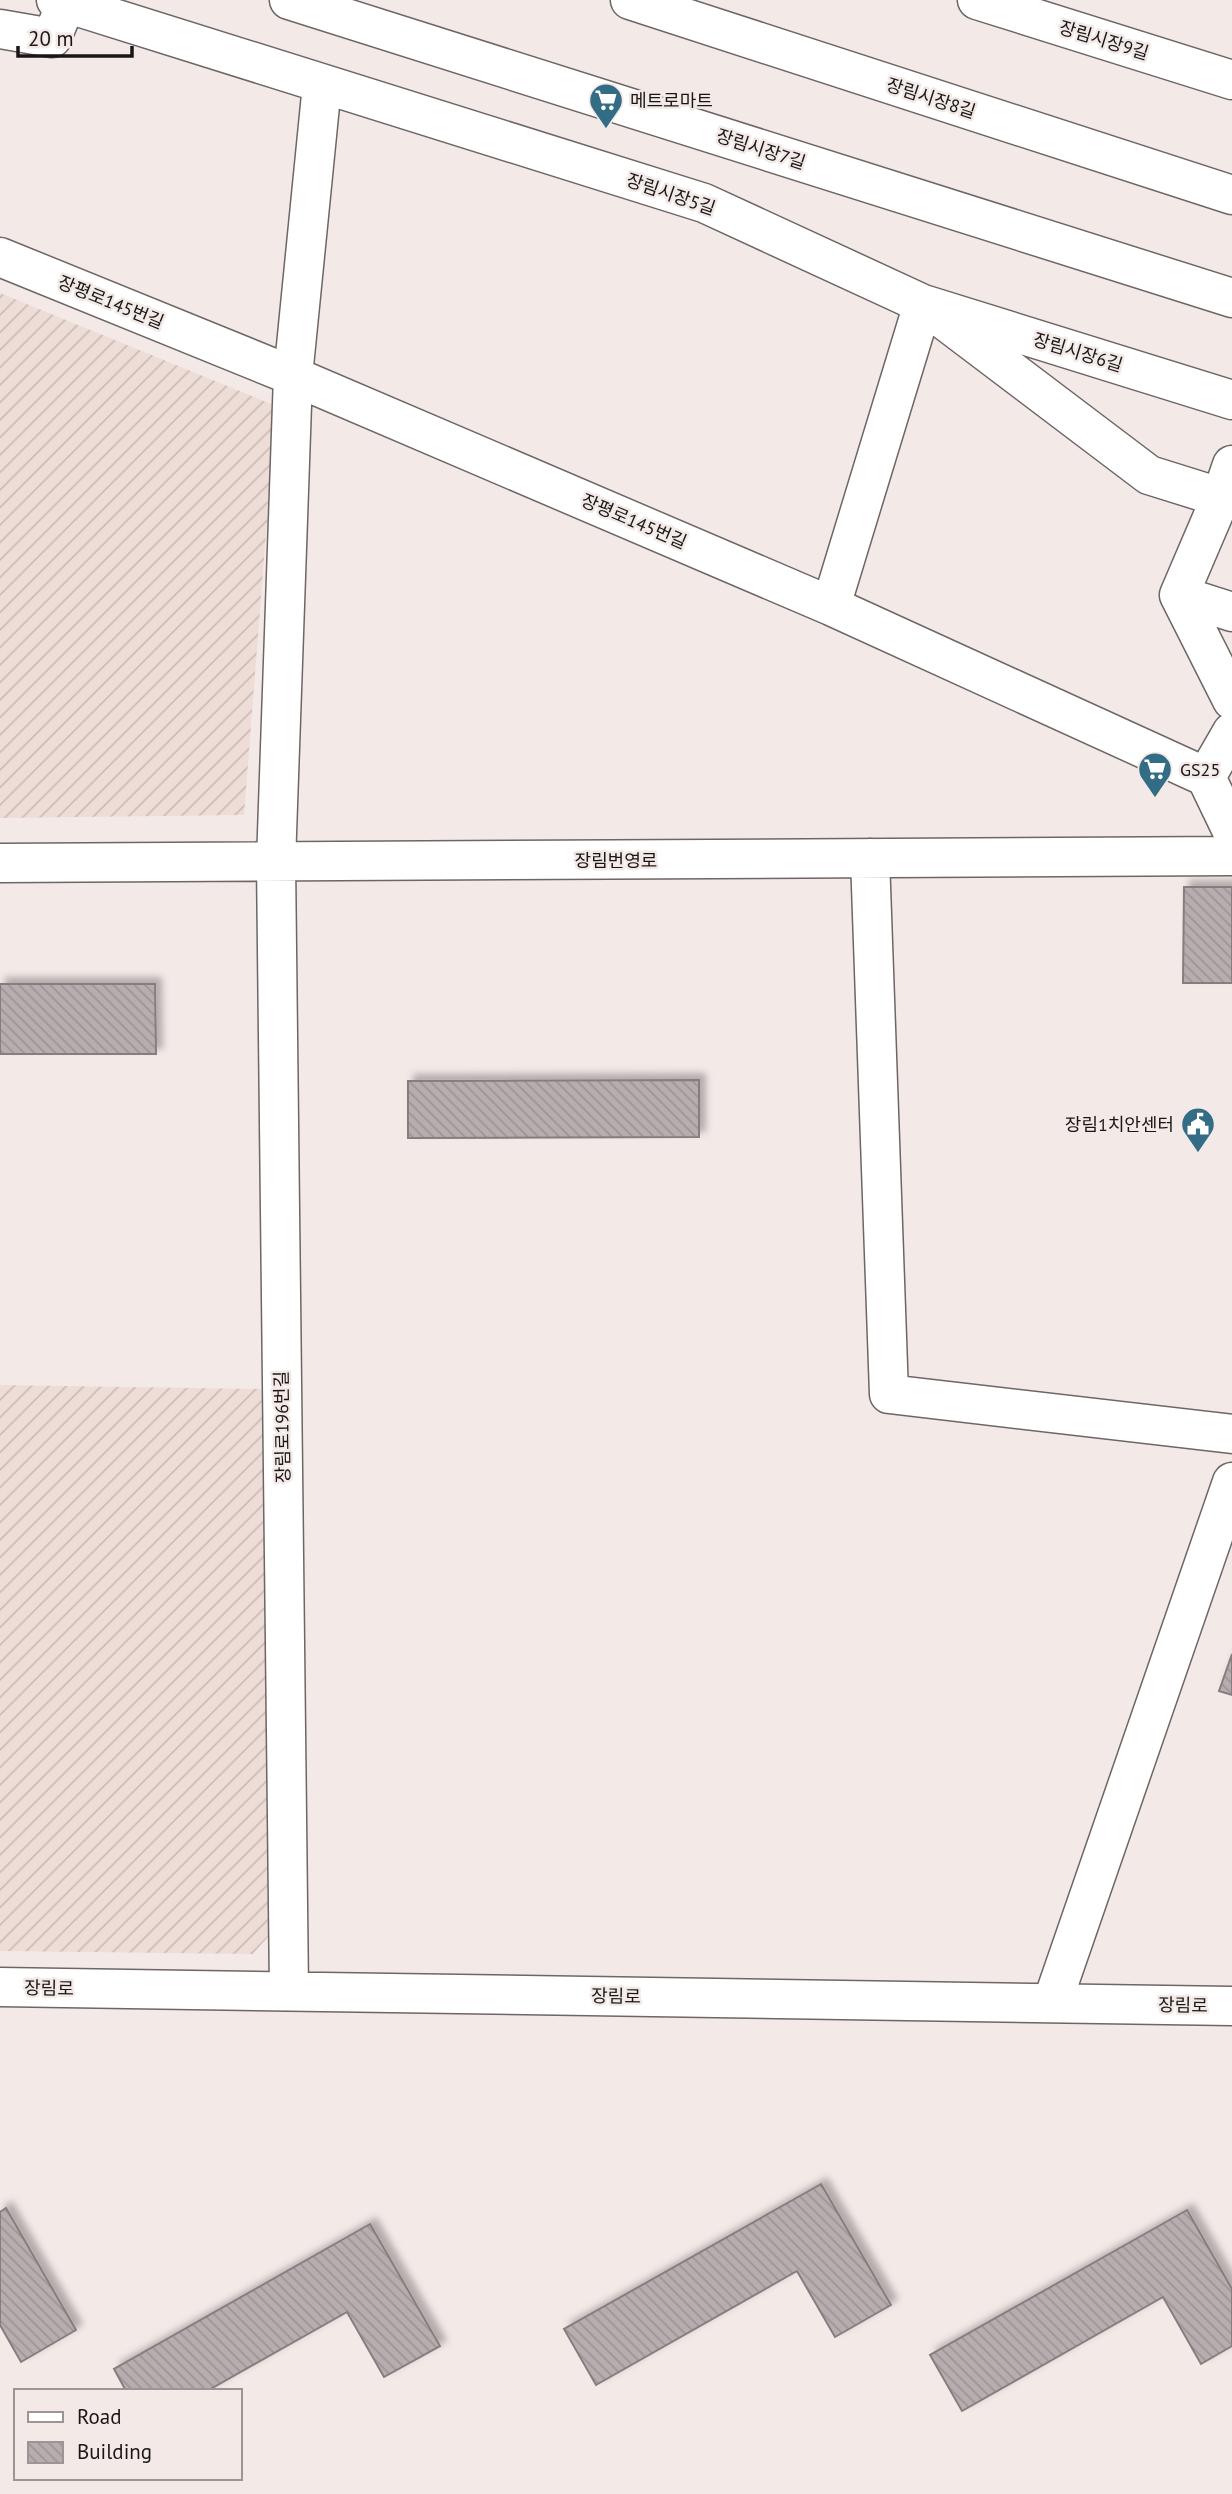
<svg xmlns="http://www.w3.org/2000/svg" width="1232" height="2494" font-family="'PT Sans','Noto Sans KR',sans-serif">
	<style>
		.industrial { fill: url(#industrial-furrows) }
		.building { fill: url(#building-back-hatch); stroke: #867d7f; stroke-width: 2; filter: url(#shadow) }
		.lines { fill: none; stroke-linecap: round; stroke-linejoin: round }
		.minor-casing { stroke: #6d6664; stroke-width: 41 }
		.minor { stroke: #fff; stroke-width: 38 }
		.labels { text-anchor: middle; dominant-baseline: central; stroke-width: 5; stroke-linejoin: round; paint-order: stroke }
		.street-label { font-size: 18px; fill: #191615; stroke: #f3eae8 }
		.poi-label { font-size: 18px; fill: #191615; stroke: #f3eae8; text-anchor: start }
	</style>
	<defs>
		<pattern id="industrial-furrows" width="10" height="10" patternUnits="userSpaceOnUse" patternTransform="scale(1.75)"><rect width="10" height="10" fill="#eedcd7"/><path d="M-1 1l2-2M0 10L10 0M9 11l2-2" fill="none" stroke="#ccbcb8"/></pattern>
		<pattern id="building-back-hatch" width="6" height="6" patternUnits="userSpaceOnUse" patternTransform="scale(1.75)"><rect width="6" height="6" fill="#b6adaf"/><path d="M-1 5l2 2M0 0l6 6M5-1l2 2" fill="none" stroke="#9c9496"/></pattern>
		<filter id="shadow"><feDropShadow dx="6" dy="-6" stdDeviation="3.5" flood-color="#0004"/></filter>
	</defs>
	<rect width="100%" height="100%" fill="#f3eae8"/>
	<path class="industrial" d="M0,293L276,406L244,815L0,818Z
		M0,1385L264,1389L268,1937L253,1954L0,1951Z"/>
	<path class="building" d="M1184,887H1232V983H1183Z
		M0,984H155L156,1054H0Z
		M699,1080V1137L408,1138V1081Z
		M1232,1654V1695L1219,1691Z
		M821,2184L891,2305L835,2337L797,2271L596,2385L564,2329Z
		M6,2208L76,2330L21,2362L0,2325V2212Z
		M1187,2210L1232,2289V2346L1201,2364L1163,2297L962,2411L930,2355Z
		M370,2224L440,2346L384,2377L347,2312L207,2391H126L114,2369Z"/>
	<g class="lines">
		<g class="minor-casing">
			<path id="minor" d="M56,0L704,203L923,304L1149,475L1232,501
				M289,0L1232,298
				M630,0L1232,195
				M977,0L1232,80
				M0,29L52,38L66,3
				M0,257L293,376L831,606L1206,777L1232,831
				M1232,465L1221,497L1179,595L1232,700
				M1179,595L1232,612
				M831,606L923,304L1232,400
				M1206,777L1232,732
				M870,858L889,1394L1232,1434
				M0,863L1232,856
				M0,1987L1232,2006
				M289,1991L276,862L293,376L322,85
				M1052,2003L1232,1482"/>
		</g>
		<use href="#minor" class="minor"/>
	</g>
	<defs>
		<g id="supermarket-pin" transform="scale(1.75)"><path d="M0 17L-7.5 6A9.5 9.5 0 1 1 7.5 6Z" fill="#326c85" stroke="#f3eae8"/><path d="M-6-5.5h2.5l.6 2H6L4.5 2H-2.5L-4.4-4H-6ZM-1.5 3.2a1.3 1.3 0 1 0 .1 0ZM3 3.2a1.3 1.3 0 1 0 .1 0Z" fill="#fff"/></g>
		<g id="civic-pin" transform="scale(1.75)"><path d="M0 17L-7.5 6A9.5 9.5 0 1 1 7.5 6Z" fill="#326c85" stroke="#f3eae8"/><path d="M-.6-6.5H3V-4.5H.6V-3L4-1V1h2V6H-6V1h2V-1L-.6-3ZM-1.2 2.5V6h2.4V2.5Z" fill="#fff"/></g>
	</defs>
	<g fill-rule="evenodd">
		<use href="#supermarket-pin" x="606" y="100"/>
		<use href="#supermarket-pin" x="1155" y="769"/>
		<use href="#civic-pin" x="1198" y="1124"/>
	</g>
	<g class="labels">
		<g class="street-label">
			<text transform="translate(1104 40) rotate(17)">장림시장9길</text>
			<text transform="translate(931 98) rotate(18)">장림시장8길</text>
			<text transform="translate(761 149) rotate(18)">장림시장7길</text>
			<text transform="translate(671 194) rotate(19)">장림시장5길</text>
			<text transform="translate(111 302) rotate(22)">장평로145번길</text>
			<text transform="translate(1078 352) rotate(17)">장림시장6길</text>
			<text transform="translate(634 521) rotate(23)">장평로145번길</text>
			<text x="616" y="860">장림번영로</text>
			<text transform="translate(282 1427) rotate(-91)">장림로196번길</text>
			<text transform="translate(49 1988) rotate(1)">장림로</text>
			<text transform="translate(616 1996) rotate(1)">장림로</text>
			<text transform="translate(1183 2005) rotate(1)">장림로</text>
		</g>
		<g class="poi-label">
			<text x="630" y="100">메트로마트</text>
			<text x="1180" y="769">GS25</text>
			<text x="1174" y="1124" text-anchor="end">장림1치안센터</text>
		</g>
	</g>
	<rect x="14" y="2389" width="228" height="91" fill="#f3eae8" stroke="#9c9594" stroke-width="2"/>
	<rect x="28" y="2412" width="35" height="10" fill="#ffffff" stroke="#9c9594" stroke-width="2"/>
	<text x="77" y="2424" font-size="21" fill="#191615">Road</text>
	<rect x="28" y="2442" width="35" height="21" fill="url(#building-back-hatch)" stroke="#9c9594" stroke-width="2"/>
	<text x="77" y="2459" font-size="21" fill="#191615">Building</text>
	<path d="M18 46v10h114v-10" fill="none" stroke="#191615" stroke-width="3.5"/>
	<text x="28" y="46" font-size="21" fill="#191615" stroke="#f3eae8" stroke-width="5" paint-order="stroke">20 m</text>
</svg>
